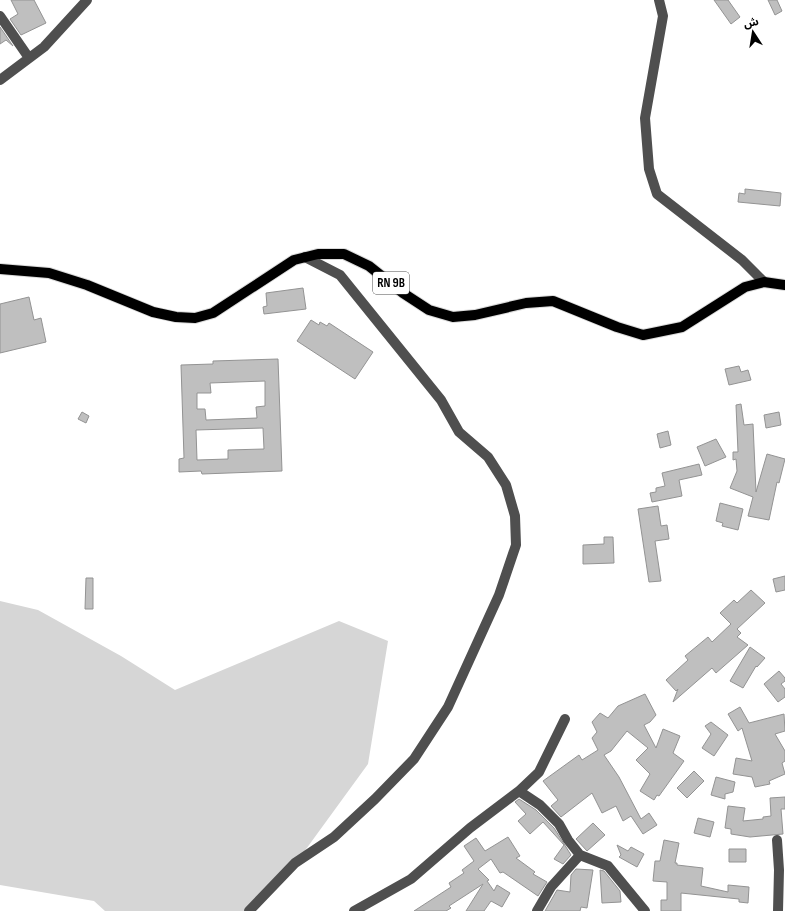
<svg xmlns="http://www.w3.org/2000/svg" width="785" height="911" font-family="'Sofia Sans Condensed','Noto Sans Arabic',sans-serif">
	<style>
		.green { fill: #d6d6d6 }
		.building { fill: #bfbfbf; stroke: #939393; fill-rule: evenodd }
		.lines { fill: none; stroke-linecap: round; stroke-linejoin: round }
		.major-casing { stroke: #dbdbdb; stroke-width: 12 }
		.minor { stroke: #4f4f4f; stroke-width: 10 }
		.major { stroke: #000; stroke-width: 10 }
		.labels { text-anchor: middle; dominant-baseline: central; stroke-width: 3.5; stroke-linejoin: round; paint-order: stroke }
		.shield { fill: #fff; stroke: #4c4c4c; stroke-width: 1 }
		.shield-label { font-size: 13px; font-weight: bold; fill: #000 }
	</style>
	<rect width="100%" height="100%" fill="#fff"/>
	<path class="green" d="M0,601L38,610L121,656L175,690L339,621L388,641L368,764L285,878L248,911H105L94,901L0,885Z"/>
	<path class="building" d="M11,0H34L46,23L21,35L10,19L18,14Z
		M714,0H728L740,17L731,24Z
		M768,0H777L782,11L775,15Z
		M0,27L13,46L6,40L0,44Z
		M745,189L781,193L780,206L738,202L739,193L745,194Z
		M303,288L306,309L264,314L263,307L267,306L266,293Z
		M29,297L34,320L41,318L46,342L0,353V304Z
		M311,320L319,325L320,322L327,326L329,323L373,352L355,379L297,341Z
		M278,359L282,471L202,474L201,471L179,472V459L184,458L181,365L213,364V361ZM265,381V406L256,407L257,418L206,420L205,409H197V393H211L210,383ZM263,428L264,449L228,450V459L197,460L196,430Z
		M739,366L741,372L748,370L751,380L729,385L725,369Z
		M741,404L744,425L753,424L756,492L767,454L785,459L779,483L777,482L769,520L748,516L753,497L730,488L737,471L736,459L733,460V452H738L736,405Z
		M82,412L89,416L86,423L78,419Z
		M779,412L781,425L766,428L764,415Z
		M668,431L671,445L660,448L657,434Z
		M716,439L726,457L705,466L697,447Z
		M699,464L702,475L679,480L682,496L652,502L650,493L656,492V488L665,486L662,473Z
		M720,503L743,509L738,530L722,526L723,523L716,521Z
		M658,506L661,526L667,525L669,539L655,541L661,581L649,582L638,509Z
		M604,537H613L614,563L583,564V545L604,544Z
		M785,576V590L776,592L773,579Z
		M86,578H93V609H85Z
		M751,590L765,603L737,629L741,633L737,637L748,645L716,673L712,668L673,702L678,689L676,691L666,680L688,660L685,656L708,637L712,642L731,624L720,613L734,600L737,603Z
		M750,647L765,658L757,667L756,666L743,688L730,681Z
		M779,671L785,678V681L781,684L785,689V697L778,702L764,684Z
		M645,694L656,715L650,722L644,725L656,748L663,729L680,736L673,753L684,761L659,796L657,795L654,800L640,791L650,774L636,760L648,748L627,731L611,751L604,755L619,777L641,819L649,813L657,825L643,834L631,816L623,821L616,806L602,813L592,793L561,817L551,806L558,800L543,781L579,755L582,760L598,750L592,738L597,732L592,722L600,713L608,718L618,706Z
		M740,707L749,723L784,714L785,731L775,734L785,751V761L782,763L785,774L769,781L770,784L755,787L752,777L733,774L736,758L752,761L742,728L738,731L728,714Z
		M711,722L728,735L714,756L702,748L711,734L705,726Z
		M694,771L704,781L687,798L677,788Z
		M716,777L735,782L733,792L725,794V799L711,795Z
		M785,797V809H781L783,834L750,837L731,834V829L725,828L728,806L745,808L743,821L763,819V817L771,816L770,798Z
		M519,799L536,810L554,828L571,855L563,864L554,859L564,845L543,822L530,834L518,821L526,814L515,802Z
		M698,818L714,822L710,837L694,833Z
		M593,823L605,835L587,851L576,839Z
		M508,837L520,856L516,858L535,872L533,874L547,882L538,896L503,872L500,873L491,859L478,869L489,880L487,881L494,891L497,885L510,893L502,907L491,901L484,911H466L483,884L449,906L451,908L446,911H414L451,887L449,883L464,873L462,870L474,861L464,846L476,838L485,851Z
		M664,840L679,843L675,863H677V865L703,868L701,886L728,892V885L749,887L748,903L739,902V899L681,893V911H661V900H667V882L653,881L655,861H660Z
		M617,845L628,851L631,847L644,854L637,867L619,857L621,855Z
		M729,849H746V862H729Z
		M576,869L593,870L587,908L581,907L580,911H545L557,890L570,892L571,875Z
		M600,870L604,871L620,891L621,902L602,903Z"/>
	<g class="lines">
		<g class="major-casing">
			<path id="major" d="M0,269L49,273L87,285L153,312L176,317L195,318L213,313L294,260L318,254H344L369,266L403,293L429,310L453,317L475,315L526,303L553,301L617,327L643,335L682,327L745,287L764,282L785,285"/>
		</g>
		<path class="minor" d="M659,0L663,16L645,118L649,169L657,194L742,260L764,282
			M0,16L29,58
			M0,80L44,47L87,0
			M519,791L540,805L559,824L568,840L580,855L608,866L645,911
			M777,840L779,870L778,911
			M249,911L295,863L334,837L375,799L414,759L448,707L499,595L516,545L515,516L506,485L488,457L459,432L441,400L340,275L305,257
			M354,911L411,879L470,828L519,791L539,772L565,719
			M537,911L551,887L580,855"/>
		<use href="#major" class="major"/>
	</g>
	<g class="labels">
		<rect class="shield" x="373" y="272" width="36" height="22" rx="3"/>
		<g class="shield-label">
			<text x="391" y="283">RN 9B</text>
		</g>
	</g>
	<g transform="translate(753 32) rotate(348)" stroke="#ffffff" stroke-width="3" paint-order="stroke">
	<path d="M0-3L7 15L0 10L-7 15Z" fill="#000000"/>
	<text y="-6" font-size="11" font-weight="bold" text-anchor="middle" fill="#000000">ش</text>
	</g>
</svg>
